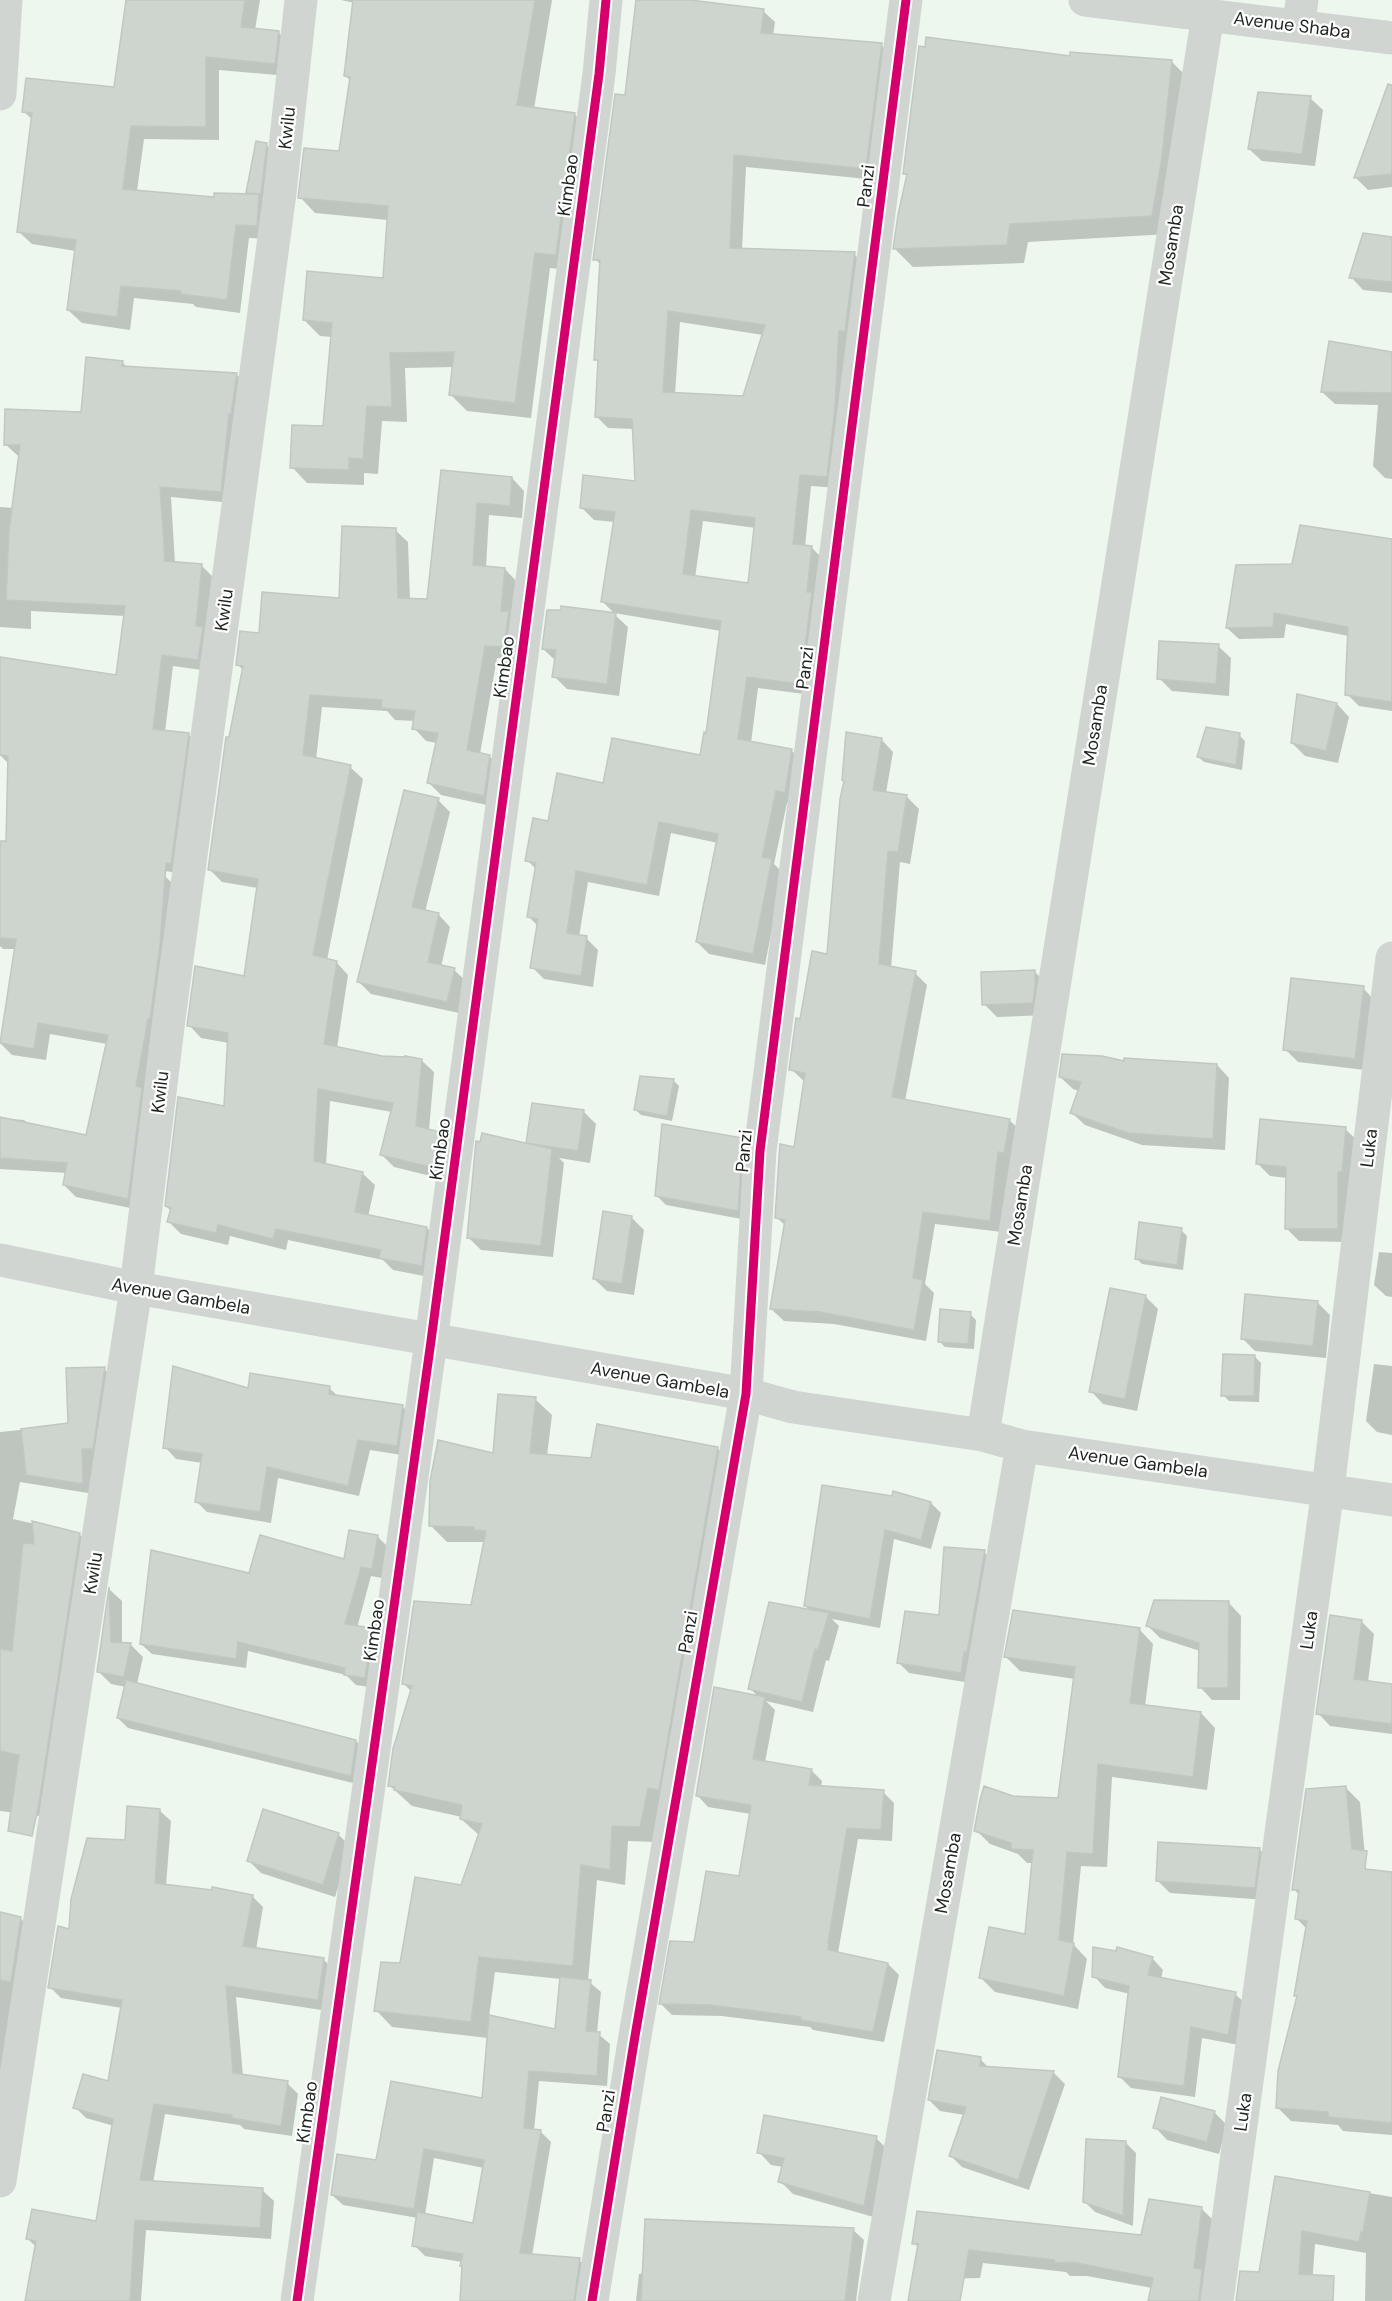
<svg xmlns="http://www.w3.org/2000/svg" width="1392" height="2301" font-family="'DM Sans',sans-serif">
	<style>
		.shadow { fill: #0003; fill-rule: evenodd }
		.building { fill: #ced5ce; stroke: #c0c8c1; stroke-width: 1.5; fill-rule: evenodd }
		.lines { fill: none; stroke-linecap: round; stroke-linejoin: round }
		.street { stroke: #d1d5d2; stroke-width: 33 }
		.secondary { stroke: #d1d5d2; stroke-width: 33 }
		.cycleway-casing { stroke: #fff; stroke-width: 13 }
		.cycleway { stroke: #d6006c; stroke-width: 9 }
		.labels { text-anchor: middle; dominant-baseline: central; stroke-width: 4.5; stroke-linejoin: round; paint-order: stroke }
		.street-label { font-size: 18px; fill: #1e2520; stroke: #fff }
	</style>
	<rect width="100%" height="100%" fill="#edf7ee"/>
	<path class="shadow" d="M131,0H260L255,30L278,32L292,45L288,76L219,70V140L144,139L137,191L216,199L251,196L248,192L266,144L272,151L266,199H262L272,209L270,239L249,238L240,313L196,307L193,304L134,298L130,330L82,323L68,310L76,251L32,244L18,231L33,120L24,112L115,89Z
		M341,0H552L534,109L574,114L590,130L571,270L550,268L531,418L467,411L451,395L454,367L405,368L407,422L382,421L378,474L364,473V485L307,483L292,467L325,428L332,337L320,336L304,320L384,279L388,220L315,213L300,197L340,153L351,81L345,76L355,3Z
		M637,0H678L763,11L775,22L773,36L881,45L893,57L877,180L746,167L742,250L854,254L866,266L838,488L811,486L805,547H811L823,559L812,695L758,688L751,743L791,750L803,762L797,804L787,803L774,864L783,873L765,965L709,954L697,942L718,843L671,833L659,896L588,882L579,937L586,938L598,950L593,987L544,979L532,967L538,926L529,917L537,870L527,860L549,823L605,784L701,757L708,734L721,631L614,613L602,601L615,522L594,520L582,508L637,482L634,429L608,428L596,416L599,363L596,360L602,266L595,259L626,96ZM680,322L763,335L744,398L675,394ZM703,521L756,528L749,585L695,578Z
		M926,48L1071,58L1171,61L1189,79L1169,234L1028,242L1024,263L913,267L895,249L899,215L908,177L904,173Z
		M1310,98L1323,110L1315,166L1262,161L1249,149Z
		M1392,105V187L1368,190L1356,178Z
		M1392,239V293L1363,290L1351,277Z
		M1392,353V479L1385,478L1373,466L1378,405L1335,404L1322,392Z
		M122,362L127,367L236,374L248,386L232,503L171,497L175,563L201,565L212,576L209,671L173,666L165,732L188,734L199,746L182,874L154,869L9,764L0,755L118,676L125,616L31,611V629L0,627V507L14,508L20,456L17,455L5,444L82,413Z
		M443,472L512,478L524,491L522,518L489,515L486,567L505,569L517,582L516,659L497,658L480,754L489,756L502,769L496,807L441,795L429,783L437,743L426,741L414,728L415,721L395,720L387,711L322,707L316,760L350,767L363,779L327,960L336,962L348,975L337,1048L382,1057L421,1060L434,1072L429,1130L439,1133L452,1145L447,1180L394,1167L381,1154L392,1112L330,1101L326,1165L362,1173L375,1185L368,1217L427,1228L439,1241L434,1278L393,1270L383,1260L288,1240L286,1250L230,1236L228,1245L181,1234L169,1222L171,1211L166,1206L225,1108L229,1043L201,1038L189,1025L245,978L258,888L222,882L210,870L244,671L237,664L260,635L340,600L395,530L408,542L410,600H429Z
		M1392,541V711L1359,706L1347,694L1349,636L1286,624L1284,638L1239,639L1227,628L1293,565Z
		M615,615L628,627L619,696L567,689L554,676L556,661L543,649Z
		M1218,646L1231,658L1229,696L1172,691L1159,678Z
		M1337,704L1349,717L1338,763L1305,756L1292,743Z
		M1239,735L1245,741L1242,770L1204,762L1198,757Z
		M881,739L893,752L886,793L906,796L919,809L910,864L900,862L891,968L915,973L927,985L905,1101L1009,1120L1022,1132L1002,1232L935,1224L925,1284L934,1293L926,1341L834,1324L784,1321L771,1309L786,1226L776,1217L795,1149L805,1082L791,1069L801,1021L829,956Z
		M438,800L450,812L425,912L439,915L450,927L441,967L454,970L466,981L459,1013L371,994L359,982Z
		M0,875H164L176,887L140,1210L76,1197L64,1185L67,1173L0,1169V1118L24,1120L29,1125L87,1137L107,1044L50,1034L46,1060L12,1055L0,1043L16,949H3L0,946Z
		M1034,971L1047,984L1045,1015L997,1017L984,1004Z
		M1363,988L1375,1001L1373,1071L1298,1062L1285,1049Z
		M1126,1063L1217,1065L1229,1078L1225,1150L1142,1145L1085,1125L1072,1113L1079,1091L1073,1089L1060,1077Z
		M673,1080L679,1086L672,1121L641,1115L635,1109Z
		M583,1111L596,1124L590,1163L559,1158L564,1163L553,1257L481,1250L468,1237L530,1146L527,1143Z
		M1345,1129L1358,1141L1350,1242L1299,1241L1287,1229V1178L1270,1176L1258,1164Z
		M742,1139L752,1149L747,1220L666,1205L656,1195Z
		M631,1217L644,1230L634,1295L607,1291L594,1279Z
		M1181,1230L1187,1236L1183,1270L1142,1264L1136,1258Z
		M1379,1252L1392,1253V1297L1386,1296L1374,1285Z
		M1145,1296L1158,1309L1137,1411L1103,1404L1091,1391Z
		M1317,1302L1330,1315L1326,1358L1255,1351L1243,1339Z
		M970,1314L976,1320L974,1349L945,1347L939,1341Z
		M1255,1357L1261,1363L1259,1402L1229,1401L1223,1395Z
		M1374,1364L1392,1366V1435L1377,1432L1366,1421Z
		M104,1369L115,1380L103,1459H93L94,1494L20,1482L13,1519L79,1534L90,1545L48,1817L0,1811V1432L69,1425Z
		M329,1388L338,1396L402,1406L414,1418L408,1456L370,1450L359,1496L278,1478L271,1523L207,1512L196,1501L202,1463L176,1459L165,1447Z
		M535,1399L552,1415L547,1456L592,1460L717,1448L733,1464L655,1842L628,1841L625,1885L597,1880L588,1981L601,1992L597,2033L610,2044L607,2086L539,2081L534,2130L540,2131L551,2142L532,2256L579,2260L590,2270L585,2301H461L462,2262L425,2256L414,2245L418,2218L343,2205L332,2195L378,2162L483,2100L488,2038L392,2027L376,2010L401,1964L462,1887L479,1835L461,1819L462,1817L412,1806L389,1785L412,1692L404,1684L472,1607L485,1542H447L431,1526L494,1455ZM495,1972L561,1979L557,2031L489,2017ZM434,2158L484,2168L474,2225L425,2215Z
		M894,1493L931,1503L941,1513L931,1549L894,1539L880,1628L832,1619L839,1626L829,1661L826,1660L813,1712L766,1701L775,1710L765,1762L811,1770L822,1781L821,1788L883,1792L894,1803L892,1841L858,1839L838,1953L888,1964L899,1975L884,2042L813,2030L810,2027L722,2016L672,2015L661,2004L695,1944L740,1878L751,1814L708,1807L697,1795L759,1698L750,1688L811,1611L805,1606L893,1498Z
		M377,1536L388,1547L382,1578L371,1576L357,1628L371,1630L382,1640L375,1688L356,1685L346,1675L248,1651L246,1668L152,1654L141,1644L250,1575L345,1561Z
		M984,1552L995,1562L971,1683L909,1673L898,1662L940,1617Z
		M110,1590L122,1601V1644H130L143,1657L137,1684L356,1741L365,1751L361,1785L128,1728L118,1718L126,1687L111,1684L98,1671Z
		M1229,1603L1241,1616L1240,1700H1212L1200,1687V1651L1160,1638L1147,1625Z
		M1361,1621L1374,1634L1368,1682L1392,1685V1734L1330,1726L1318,1713Z
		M1139,1629L1153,1644L1145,1706L1201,1713L1215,1728L1207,1790L1112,1777L1107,1867L1081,1866L1073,1944L1087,1959L1078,2009L995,1992L981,1978L1026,1935L1034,1863H1027L1018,1854L990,1844L976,1830L1013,1797L1059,1800L1075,1679L1020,1671L1006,1657Z
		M1346,1788L1360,1802L1376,1976H1392V2135L1343,2131L1338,2125L1291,2121L1277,2107L1298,1998L1295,1995L1307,1929L1297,1919L1300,1896L1294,1889Z
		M159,1810L171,1821L166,1886L252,1896L263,1907L256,1950L323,1959L334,1970L328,2011L236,1997L243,2076L287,2083L298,2094L292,2136L244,2129L240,2125L165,2114L153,2183L262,2190L274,2201L271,2239L146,2230L141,2301H26L36,2247L28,2239L97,2222L114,2126L86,2118L75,2107L109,2083L122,2008L61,1998L50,1987L71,1931L127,1842Z
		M338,1834L351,1847L335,1897L261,1873L249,1861Z
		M1259,1849L1272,1862L1267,1900L1170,1893L1158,1881Z
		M0,1913L20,1918L31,1929L0,2117Z
		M1117,1953L1152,1958L1163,1970L1161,1979L1235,1994L1247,2005L1239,2045L1202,2038L1195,2097L1131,2088L1120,2077L1130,1994L1105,1988L1094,1976Z
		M980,2059L989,2068L1054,2073L1065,2084L1029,2190L962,2167L951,2156L965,2115L940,2111L929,2100Z
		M1214,2112L1227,2125L1219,2154L1167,2140L1155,2127Z
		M876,2138L889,2151L877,2218L793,2194L780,2181L783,2167L771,2165L759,2152Z
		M1125,2142L1136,2153L1133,2226L1095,2212L1085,2202Z
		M1276,2177L1392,2197V2301H1365L1366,2253L1315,2244L1311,2301H1237L1261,2273Z
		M1201,2208L1215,2222L1213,2301H1149L1152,2288L1087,2276H1070L1066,2272L983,2263L980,2278L930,2279L919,2248L914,2243L1142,2237Z
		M853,2230L864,2240L856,2301H636L639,2274Z"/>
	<path class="building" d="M126,0H245L241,27L279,31L275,64L206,57V127L131,126L123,189L214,197V193L259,194L257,226L236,225L227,300L181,294V291L121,286L117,317L67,310L76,240L17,232L32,113L22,112L26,78L114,87Z
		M353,0H535L517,105L575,113L556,255L535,253L515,403L449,395L454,352L390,353L392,407L367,406L363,459L349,458V470L290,468L292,425L323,426L332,323L303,320L307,271L383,278L388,206L298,198L304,148L339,151L350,77L344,76Z
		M636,0H690L764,9L761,33L882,43L866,169L734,155L730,248L855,252L845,331H839L835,407L827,477L800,475L793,544L812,546L807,592H812L800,684L747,677L738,739L792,749L785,793L776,791L762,857L772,859L753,954L696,942L718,834L659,822L647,885L576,871L567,933L587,936L581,976L530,968L538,919L527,917L536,863L525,861L533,818L548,821L557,773L603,783L612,738L700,755L704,732L706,733L721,621L601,602L615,512L580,508L583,475L635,481L632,419L595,417L598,360H594L600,260H593L615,94L625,95ZM668,311L765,325L743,396L663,392ZM691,510L755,518L748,583L683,574Z
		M926,37L1070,56V52L1172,60L1162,157L1152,216L1010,224L1007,245L893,249L898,215L907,174H903L919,46L925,47Z
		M1388,84L1392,85V174L1354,178Z
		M1258,92L1311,96L1302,154L1248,149Z
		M256,141L267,143L261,194L246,193Z
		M1363,233L1392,237V282L1349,278Z
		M1329,341L1392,352V393L1321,392Z
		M86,357L123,361L122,366L237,373L231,414H229L221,492L160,487L165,561L202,564L196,626L203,627L198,660L162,655L153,729L189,733L171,864L166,863L160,945L150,1019H148L136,1086L142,1088L128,1199L63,1185L67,1163L0,1158V1117L86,1135L108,1035L38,1023L34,1049L0,1043L16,939L0,938V841H6L8,756L0,755V657L116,675L125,606L6,600L9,531L20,445H4L5,409L81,412Z
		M441,470L512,477L510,506L477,503L473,565L505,568L501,611H509L504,647L485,646L467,750L490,755L484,796L427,783L438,733L412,729L415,711L381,708L382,700L310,695L303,755L351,765L313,955L337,961L324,1044L382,1056L405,1057V1056L422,1059L416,1126L440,1132L435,1168L380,1155L393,1103L318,1089L314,1161L363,1172L355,1212L427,1227L422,1266L379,1258L381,1250L276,1229L273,1239L218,1225L216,1233L167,1222L171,1208L165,1206L178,1097L224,1106L228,1033L187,1026L195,966L244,976L258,879L208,870L226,737H229L243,666L236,665L240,631L259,633L262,592L339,598L342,526L396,528L398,598L427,599Z
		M1300,525L1392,539V702L1345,695L1348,627L1274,613L1273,627L1226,628L1236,565L1292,564Z
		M561,606L616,613L607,684L552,677L556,650L542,649L547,610H561Z
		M1159,641L1219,644L1216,684L1157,679Z
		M1297,694L1337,703L1326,751L1291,743Z
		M1206,727L1240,733L1236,765L1197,757Z
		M846,732L882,738L873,790L907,795L898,852L888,851L879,964L916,971L892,1097L1010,1119L1004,1153L998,1152L990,1221L923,1212L913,1278L923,1280L914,1330L820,1312L770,1309L785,1220L775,1218L780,1144L794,1147L805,1073L789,1070L796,1018L800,1019L812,951L827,954L840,799L844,781L842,780Z
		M404,790L439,798L412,907L439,913L428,962L455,968L447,1002L357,982Z
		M1035,970V986L1033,1003L982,1005L981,972Z
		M1291,978L1364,986L1355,1059L1283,1050Z
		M1062,1054L1102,1056L1124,1061V1058L1217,1064L1213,1139L1128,1133L1070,1113L1081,1082L1059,1077Z
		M640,1076L674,1079L667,1116L634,1110Z
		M532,1103L584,1110L578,1151L526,1143Z
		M1260,1119L1346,1127L1342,1172H1338V1229H1285L1286,1167L1256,1164Z
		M662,1124L743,1138L738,1211L655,1196Z
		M482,1133L552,1149L541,1246L467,1238L476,1141L480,1142Z
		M603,1211L632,1216L622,1284L593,1279Z
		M1139,1222L1182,1228L1177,1265L1135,1259Z
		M1110,1288L1146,1295L1125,1399L1089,1392Z
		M1245,1294L1318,1301L1313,1346L1241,1339Z
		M940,1309L971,1312L968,1344L938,1342Z
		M1223,1354L1255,1355L1254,1396H1221Z
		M173,1366L248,1388L250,1373L330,1386L329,1394L403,1405L397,1446L358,1440L348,1486L267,1467L260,1512L195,1502L202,1454L163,1448Z
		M105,1367L93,1449H82L83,1484L26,1475L21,1429L68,1423L66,1368Z
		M498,1394L536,1397L530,1453L591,1458L597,1424L718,1447L659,1790L648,1788L640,1827L612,1826L610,1870L581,1865L573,1966L479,1957L471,2022L374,2011L381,1962L400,1963L415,1877L461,1885L482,1824L460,1819L462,1805L394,1790L395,1787L388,1786L393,1749L412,1686L402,1684L414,1601L471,1605L486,1531L474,1530V1527L429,1526L430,1481L438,1440L493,1453Z
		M822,1485L892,1496L893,1491L931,1502L921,1540L885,1530L870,1619L804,1606Z
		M32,1521L80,1533L39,1803L32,1836L8,1831L19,1755L0,1751V1649L12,1651L23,1543L34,1544Z
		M349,1530L378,1535L372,1569L361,1567L345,1624L372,1628L365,1678L344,1675L345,1668L238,1642L236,1659L140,1644L151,1550L249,1573L260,1535L344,1559Z
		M944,1547L985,1550L967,1652H964L961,1673L897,1663L905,1611L939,1615Z
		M109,1587L111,1642L131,1643L124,1677L97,1672Z
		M1154,1600L1229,1601L1228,1688H1198L1199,1643L1146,1626Z
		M769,1602L829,1613L818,1650L815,1649L802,1702L748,1689Z
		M1013,1610L1140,1628L1130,1703L1201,1712L1193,1777L1098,1764L1093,1854L1067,1852L1059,1940L1074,1943L1064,1996L979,1978L989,1927L1025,1934L1033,1850L1011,1849V1843L974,1831L980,1800L984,1786L1013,1796L1058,1798L1075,1667L1004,1657Z
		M1330,1615L1362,1620L1354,1679L1392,1684V1724L1316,1714Z
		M126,1680L356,1740L351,1776L117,1718Z
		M714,1687L765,1697L753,1759L812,1769L809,1785L884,1790L881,1830L847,1828L828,1943H829L828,1950L888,1963L873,2032L801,2020V2017L710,2005L659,2004L670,1941L694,1942L706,1871L739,1876L751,1805L696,1796Z
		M1346,1786L1352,1849L1367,1851L1365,1869L1392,1872V2123L1328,2117V2112L1276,2108L1278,2071L1297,1996H1294L1307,1921L1295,1919L1299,1890H1292L1306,1789Z
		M127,1806L160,1809L155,1883L212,1890V1887L253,1895L243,1946L324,1958L318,2000L226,1986L233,2073L288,2081L281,2126L231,2118L232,2115L154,2104L140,2180L263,2188L260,2228L135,2220L130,2301H25L36,2241L26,2239L32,2209L96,2221L113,2119L73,2108L83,2074L108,2081L122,2000L48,1988L58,1926L69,1929L71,1899L87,1838L125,1840Z
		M263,1809L339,1833L323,1885L247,1861Z
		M1158,1842L1260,1848L1255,1888L1156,1881Z
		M0,1912L21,1917L11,1982L0,1980Z
		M1093,1947L1116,1951L1117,1947L1153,1957L1148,1975L1236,1992L1228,2035L1191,2027L1184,2086L1118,2077L1129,1986L1092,1977Z
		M560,1977L591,1980L586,2031L600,2032L597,2076L529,2071L524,2128L541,2130L520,2253L580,2258L574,2301H460L462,2266H460L463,2254L412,2246L417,2212L473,2223L484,2160L424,2149L414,2209L331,2195L337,2154L376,2160L391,2081L482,2098L489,2015L555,2029Z
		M937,2050L981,2057L980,2066L1054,2071L1018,2180L949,2156L966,2107L928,2100Z
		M1161,2097L1215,2111L1207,2142L1153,2128Z
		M764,2115L877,2136L864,2206L778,2182L784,2158L757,2153Z
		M1086,2139L1126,2141L1123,2216L1083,2202Z
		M1275,2176L1370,2192L1363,2232H1361L1359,2242L1302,2231L1299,2274L1334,2276L1333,2301H1236L1240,2271L1259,2272Z
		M1149,2199L1202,2207L1194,2268L1202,2269L1199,2301H1148L1153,2278L1072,2262L1055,2263L1054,2260L969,2250L960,2301H908L918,2244H912L917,2211L1141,2235Z
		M645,2219L854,2228L845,2301H641Z"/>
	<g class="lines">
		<path class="street" d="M1299,25L1302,0
			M0,94L6,0
			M0,1260L136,1288L746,1394L793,1407L983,1435L1022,1446L1392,1500
			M983,1435L1208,15
			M0,2181L136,1288L169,1019L280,193L301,0
			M297,2301L431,1341L599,74L606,0
			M592,2301L635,2036L746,1394L760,1151L906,0
			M874,2301L1022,1446
			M1217,2301L1328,1489L1392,958"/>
		<path class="secondary" d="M1085,0L1392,38"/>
		<g class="cycleway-casing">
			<path id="cycleway" d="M297,2301L431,1341L599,74L606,0
				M592,2301L635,2036L746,1394L760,1151L906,0"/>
		</g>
		<use href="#cycleway" class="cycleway"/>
	</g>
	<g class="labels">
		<g class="street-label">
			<text transform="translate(1292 25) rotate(7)">Avenue Shaba</text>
			<text transform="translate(287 128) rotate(-84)">Kwilu</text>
			<text transform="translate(568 185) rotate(-82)">Kimbao</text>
			<text transform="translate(866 186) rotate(-83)">Panzi</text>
			<text transform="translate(1171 245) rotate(-81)">Mosamba</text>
			<text transform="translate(224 610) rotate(-82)">Kwilu</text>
			<text transform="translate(504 667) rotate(-82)">Kimbao</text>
			<text transform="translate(805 668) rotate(-83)">Panzi</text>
			<text transform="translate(1095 725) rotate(-81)">Mosamba</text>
			<text transform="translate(160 1092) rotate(-83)">Kwilu</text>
			<text transform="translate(1369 1148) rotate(-83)">Luka</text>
			<text transform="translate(440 1149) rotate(-82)">Kimbao</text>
			<text transform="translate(744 1151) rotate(-85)">Panzi</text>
			<text transform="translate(1020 1205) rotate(-81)">Mosamba</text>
			<text transform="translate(181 1296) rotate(10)">Avenue Gambela</text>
			<text transform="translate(660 1380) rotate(10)">Avenue Gambela</text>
			<text transform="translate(1138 1462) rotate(8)">Avenue Gambela</text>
			<text transform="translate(93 1573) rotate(-81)">Kwilu</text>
			<text transform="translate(374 1630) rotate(-82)">Kimbao</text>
			<text transform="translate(1309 1630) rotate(-82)">Luka</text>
			<text transform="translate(688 1632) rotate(-80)">Panzi</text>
			<text transform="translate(948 1873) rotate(-80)">Mosamba</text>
			<text transform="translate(606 2111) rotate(-81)">Panzi</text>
			<text transform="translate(307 2112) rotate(-82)">Kimbao</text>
			<text transform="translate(1243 2112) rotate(-82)">Luka</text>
		</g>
	</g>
</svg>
